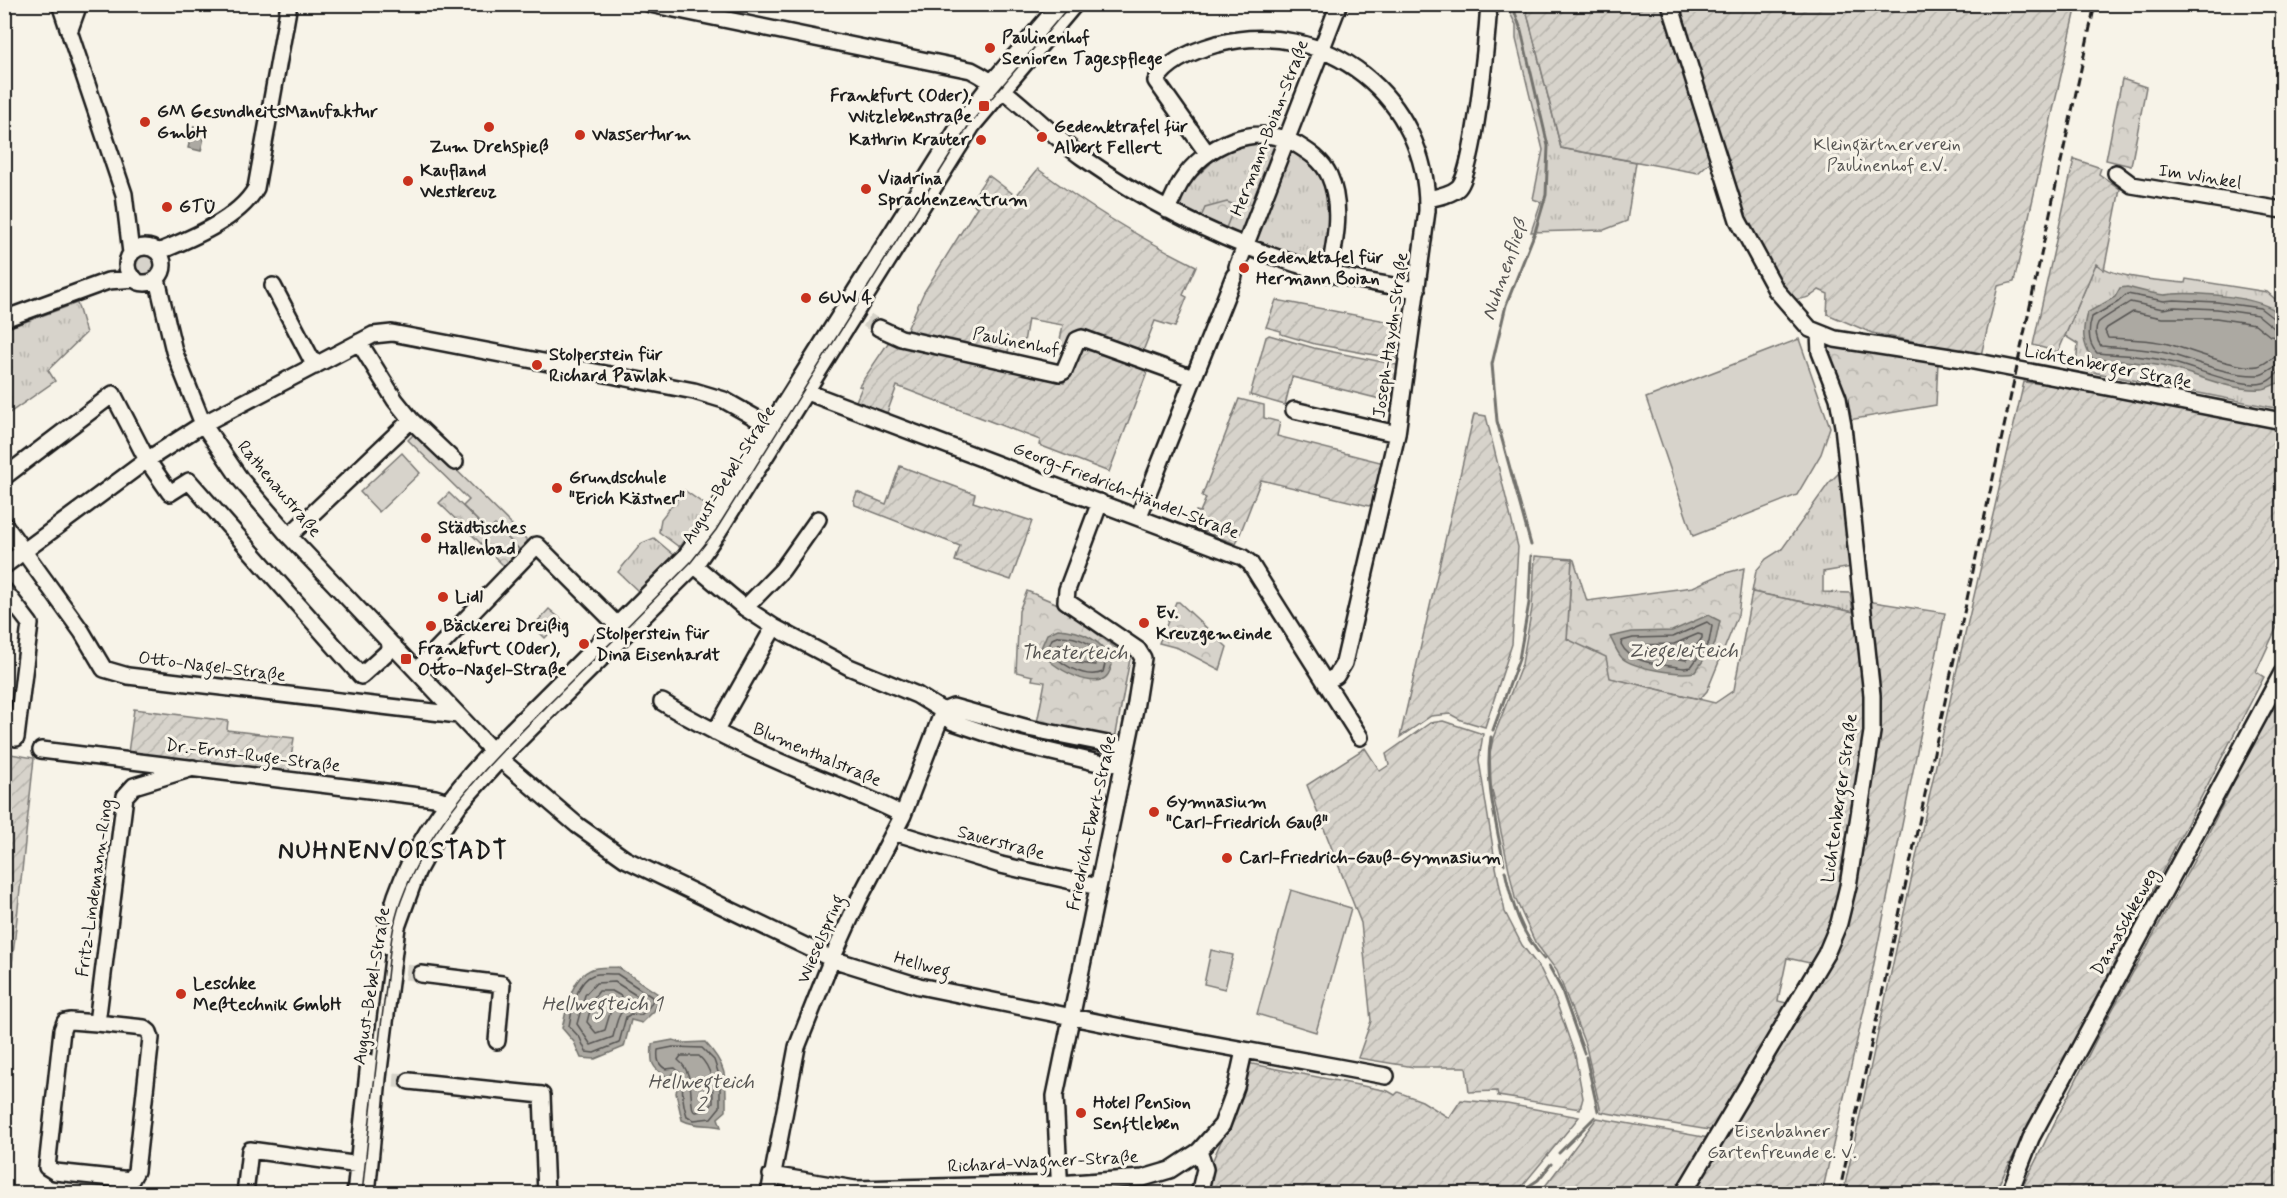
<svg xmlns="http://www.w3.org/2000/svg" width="2287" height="1198" font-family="Mynerve,sans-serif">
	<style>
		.grass { fill: url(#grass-tufts); stroke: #7a7874; stroke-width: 1.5 }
		.forest { fill: url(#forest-crowns); stroke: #7a7874; stroke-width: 1.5 }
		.garden { fill: url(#garden-furrows); stroke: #7a7874; stroke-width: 1.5 }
		.pitch { fill: #d7d3cb; stroke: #7a7874; stroke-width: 1.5 }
		.water { fill: #aca9a2; stroke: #72716c; stroke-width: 1.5 }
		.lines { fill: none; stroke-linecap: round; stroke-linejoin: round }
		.shore { stroke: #565452; stroke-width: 1.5 }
		.stream { stroke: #72716c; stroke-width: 3 }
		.minor-tunnel { stroke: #d6d3c9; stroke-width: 15; stroke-dasharray: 15 8; stroke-linecap: butt }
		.minor-casing { stroke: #1c1c1c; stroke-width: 20 }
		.minor { stroke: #f7f3e8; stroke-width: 15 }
		.tram { stroke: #1c1c1c; stroke-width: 1.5 }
		.rail { stroke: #1c1c1c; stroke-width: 3; stroke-dasharray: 9 4.5; stroke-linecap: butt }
		.poi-dot { fill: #c8321e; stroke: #f7f3e8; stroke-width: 2 }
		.labels { text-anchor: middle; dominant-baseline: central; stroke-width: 6; stroke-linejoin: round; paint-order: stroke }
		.poi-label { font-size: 18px; font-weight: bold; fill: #1c1c1c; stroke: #f7f3e8; text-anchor: start }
		.street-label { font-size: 18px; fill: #1c1c1c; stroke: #f7f3e8 }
		.park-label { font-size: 18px; fill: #545351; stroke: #f7f3e8 }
		.water-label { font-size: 20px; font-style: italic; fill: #565452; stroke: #f7f3e8 }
		.district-label { font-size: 24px; font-weight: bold; letter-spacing: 1.5px; fill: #1c1c1c; stroke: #f7f3e8 }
	</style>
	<defs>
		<pattern id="grass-tufts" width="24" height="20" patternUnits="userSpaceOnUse" patternTransform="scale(1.5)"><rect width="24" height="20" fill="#d7d3cb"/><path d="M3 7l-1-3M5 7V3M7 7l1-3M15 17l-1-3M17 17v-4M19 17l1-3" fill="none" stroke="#b8b5ae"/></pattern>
		<pattern id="forest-crowns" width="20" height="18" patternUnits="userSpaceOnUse" patternTransform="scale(1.5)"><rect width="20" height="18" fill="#d7d3cb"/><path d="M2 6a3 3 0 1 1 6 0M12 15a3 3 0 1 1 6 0" fill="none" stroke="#b8b5ae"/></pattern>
		<pattern id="garden-furrows" width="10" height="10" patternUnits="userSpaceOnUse" patternTransform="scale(1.5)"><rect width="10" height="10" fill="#d7d3cb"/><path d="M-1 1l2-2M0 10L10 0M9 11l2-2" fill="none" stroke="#b8b5ae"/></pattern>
	</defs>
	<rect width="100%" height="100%" fill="#f7f3e8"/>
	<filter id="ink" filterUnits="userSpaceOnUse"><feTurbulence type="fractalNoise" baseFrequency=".0167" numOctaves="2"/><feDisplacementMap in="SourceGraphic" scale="12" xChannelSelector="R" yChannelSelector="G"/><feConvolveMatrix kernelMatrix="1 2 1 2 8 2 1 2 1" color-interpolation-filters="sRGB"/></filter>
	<g filter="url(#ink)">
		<path class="grass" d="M1506,5H1525L1561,148L1636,162L1627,221L1604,230L1531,232L1541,202L1533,199L1543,150L1516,39V25Z
			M1260,140L1277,143L1240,239L1173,208L1194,173L1198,175L1210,164L1208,160L1238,144Z
			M1291,148C1297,153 1305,157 1311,162C1338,190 1331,233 1326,267L1253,244Z
			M135 265a11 11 0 1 1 22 0a11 11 0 1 1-22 0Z
			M2096,263C2115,279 2160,280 2185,283L2186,279L2267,292L2282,305C2282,338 2287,377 2275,408L2097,373L2076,366L2078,344L2065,336Z
			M77,303L86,333L48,370L55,381L5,416V329Z
			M1841,471L1852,567L1823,572V592L1850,593L1853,612L1752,592L1756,571L1766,559L1782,549L1829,483Z
			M684,490L708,507L679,547L659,532L661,519Z
			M654,538L674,555L638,591L618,572L642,543Z"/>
		<path class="forest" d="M2122,79L2146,87L2131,166L2106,160Z
			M1227,202L1235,205L1226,228L1201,217L1205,208Z
			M1836,345L1938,361L1936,405L1849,420L1827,351L1830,346Z
			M449,493L488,531L494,525L520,550L504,566L439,503Z
			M1572,559L1574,560L1587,601L1693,587L1722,574L1744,568L1738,615L1707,691L1700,699L1609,678L1567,640Z
			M1027,591L1058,604L1130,659L1115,739L1037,723L1045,682L1032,680L1033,676L1016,672L1019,611Z
			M1176,602H1179L1227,647L1220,670L1178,648L1159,643Z
			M549,609L562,620L545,638L533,626Z"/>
		<path class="garden" d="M1525,5H1664L1712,160L1698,173L1561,148Z
			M1677,5H2077L2014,282L1998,286L1981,355L1872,333L1827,314L1828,294L1819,290C1810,298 1803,300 1790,299L1782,289L1745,217Z
			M2074,159L2101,168L2099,174L2120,189L2104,270L2096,264L2058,352L2033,345Z
			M1038,169C1088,207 1140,238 1196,266L1183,295L1187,297L1175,327L1155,321L1141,356L1076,332L1069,347L1059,345L1063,325L1028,319L1023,348L1009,346L1007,358L904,336L924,292L977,207L970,202L988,175L1016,196Z
			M1276,300L1407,325L1402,360L1315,344L1281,334V331L1266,327Z
			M1269,335L1314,348L1402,366L1396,403L1292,377L1285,405L1250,395L1266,337Z
			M890,340L1064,383L1078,342L1150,365L1109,472L1039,445L1040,440L897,386L887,413L856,401L862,387L859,386Z
			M2024,382L2078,388L2282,428V488L2279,505L2282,506V616L2256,672L2264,677L1994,1193L1843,1194L1956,673Z
			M1239,399L1264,405V418L1280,422L1277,436L1384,463L1374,503L1369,506L1261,480L1236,544L1190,526L1196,511L1200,512L1206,498L1202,496Z
			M1474,414L1486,416L1518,547L1512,644L1485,727L1461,720L1450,714L1431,716L1400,737Z
			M900,466L975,494L973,502L1032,521L1011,580L955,561L960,546L855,505L854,500L857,492L886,504Z
			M1535,556L1572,559L1567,639L1606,657L1610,678L1715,703L1734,690L1752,592L1859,613L1866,686V732L1844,883L1831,931L1814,964L1787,958L1778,1001L1791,1004L1715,1131L1601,1112L1586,1047L1557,971L1535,942L1515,898L1491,785L1490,754L1493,738L1522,664L1532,608Z
			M1867,601L1945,613L1869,988L1822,1193L1691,1194L1844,928L1849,914L1863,833Z
			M2282,685V1193L2019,1194L2097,1038L2202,846Z
			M134,709L228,721L227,730L294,738L289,772L128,753Z
			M1443,721L1483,734L1479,760L1496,867L1505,912L1522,945L1541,970L1556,1001L1575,1055L1583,1098L1580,1109L1498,1096L1497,1091L1469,1092L1466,1067H1414L1358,1058L1371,1021L1361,923L1307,785L1365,748L1380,771L1389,765L1386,754L1430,723Z
			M5,753L34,758L5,1030L4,753Z
			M1247,1063L1388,1091L1395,1095L1398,1092L1422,1101L1449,1118L1461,1100L1507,1104L1579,1117L1523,1185L1512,1193L1205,1194L1212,1162L1232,1116Z
			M1597,1118L1709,1138L1678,1193L1539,1194Z"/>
		<path class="pitch" d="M1799,339L1830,427L1821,454L1797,495L1693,536L1646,398Z
			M417,431L528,541L520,550L495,525L488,531L463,506L469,500L408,440Z
			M402,453L420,473L379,512L360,492Z
			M1291,890L1351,908L1316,1032L1257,1014Z
			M1211,950L1233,955L1225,989L1204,984Z"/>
		<path class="water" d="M193,126L206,128L201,151L188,148Z
			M2127,287C2139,290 2152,294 2164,295C2167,295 2170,294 2173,294C2194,292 2274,296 2282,319C2287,332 2281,369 2279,383C2273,384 2267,389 2262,389C2227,391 2195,373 2162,366C2139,361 2115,361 2092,359C2082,343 2082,331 2087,313L2115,297L2120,288Z
			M1708,615L1720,621L1715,644L1695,672C1678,675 1635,669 1622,658C1617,653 1614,644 1610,637L1632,632L1672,631Z
			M1058,629C1081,630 1106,641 1112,665C1110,671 1108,678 1101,680C1086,684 1064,672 1052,663C1048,660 1045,653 1041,648L1047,634Z
			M618,967L661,996L654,1011L642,1023L631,1020L624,1047L595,1059L581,1058L574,1042L562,1028C567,1010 570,979 590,970C597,966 610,968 618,967Z
			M673,1040L683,1043L705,1042C728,1067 726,1078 726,1111L718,1118L721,1127C707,1124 695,1127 682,1120L676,1093L678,1083L674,1073L667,1077C650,1067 651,1062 652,1044Z"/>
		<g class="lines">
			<path class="shore" d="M2282,322L2277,321L2260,308L2217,302L2174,300L2164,301L2127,294L2118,302L2092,317C2088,330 2087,343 2097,353C2118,355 2141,355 2162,360C2186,364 2240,389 2263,383C2268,382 2274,377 2278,373L2282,372
				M2282,329L2274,328L2258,315L2217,309L2174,307L2163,309L2130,302C2124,306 2100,320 2098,323C2094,330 2097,341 2101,346C2122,348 2146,348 2166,353C2196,361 2227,376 2258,375C2267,375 2272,365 2282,365
				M2282,338L2270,336L2255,324L2216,318H2162L2133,312L2107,328L2105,331L2108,338C2127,339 2149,339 2168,344C2188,349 2238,370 2258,366C2267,364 2270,356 2282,356
				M1707,622L1712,626L1709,642L1691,667L1684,668C1663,664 1631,665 1621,644L1622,641L1633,638L1673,637Z
				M1698,634L1702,635V638L1686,660L1639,652L1635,649L1638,645L1674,644Z
				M1059,636C1077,636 1101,645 1105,664L1103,672C1085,680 1055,663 1049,646L1052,639Z
				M1068,643C1079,647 1095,653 1096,665L1078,663L1060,652L1058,645Z
				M617,974L652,997L653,1000L649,1007L641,1015L631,1014L626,1017L619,1043L594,1053L586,1052L580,1038L569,1026C572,1011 576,981 593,975C599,973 611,974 617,974Z
				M615,982L642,999L643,1003L638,1007C618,1005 617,1021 613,1037L591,1045L577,1024L585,995L596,983Z
				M612,991L621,996V999L611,1010L605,1030L596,1033L587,1022L593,999L599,991Z
				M673,1047L702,1048L714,1060L720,1078V1107L711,1118L694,1120L687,1116C685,1110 683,1103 683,1096C681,1085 686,1077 675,1068L666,1069C658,1065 657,1059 658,1050Z
				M681,1056H699C713,1069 713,1085 713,1103L707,1110L696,1112L693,1110C689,1092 694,1073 678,1060Z"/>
			<path class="stream" d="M1512,4L1521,30L1548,146L1546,195L1535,232L1506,305L1492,364L1497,421L1531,545
				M1493,730L1519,659L1529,603L1531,556
				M1491,737C1484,779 1496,822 1504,864
				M1505,871C1512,904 1521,934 1544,959
				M1549,966L1561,988L1584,1053
				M1586,1057L1598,1111
				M1559,1153L1595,1117
				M1517,1194L1538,1180L1551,1164"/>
			<path class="minor-tunnel" d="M867,320L879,328
				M406,972L421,974
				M394,1080L409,1081"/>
			<g class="minor-casing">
				<path id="minor" d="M60,4L124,194L131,253
					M650,4L971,70C1013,91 1044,130 1082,157C1157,209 1239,250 1328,273C1357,281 1388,285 1417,290
					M1670,4L1738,220L1776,290L1810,329L1835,339L1963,359L2282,421
					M69,32L79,4
					M1207,153L1156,81C1167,61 1196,50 1217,44C1326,16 1429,98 1427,211L1397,434L1344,663L1336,676L1325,682
					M2116,173L2132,185L2282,210
					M1428,199C1437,197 1450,195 1458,188C1475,172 1487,34 1489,4
					M1167,210C1172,201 1176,190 1181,182C1205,144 1255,122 1296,144C1309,152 1322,160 1329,175C1343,206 1335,242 1329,274
					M127 265a18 18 0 1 1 36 0a18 18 0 1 1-36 0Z
					M158,252C190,239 239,219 256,188L289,4
					M1237,267L1339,4
					M157,279L174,351L203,424L241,480L289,536L500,759L577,825L625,859L832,959L919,986L1146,1032L1386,1076
					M273,286L315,366
					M4,319L108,281L135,279
					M879,328L901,338L1060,373L1064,371L1077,340L1082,338L1193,378
					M359,342L395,400L411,420L455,462
					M796,388L1242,557L1250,563L1260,579L1360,737
					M1294,410L1397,434
					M4,477L113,394L147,460L170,493L189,481L361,676L394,646
					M1139,516L1234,276
					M4,524L82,632L104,669L128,676L458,715
					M289,536L411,420
					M687,559L745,608L774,627L849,667L917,695L943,711L953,722L1018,744L1107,765L1125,757
					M4,566L147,460L203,424L373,335L392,333L694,391L724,400L777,430
					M4,590L30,624L16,738
					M745,608L782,570L818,519
					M417,670L537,545L624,632
					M662,702C709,731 760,754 811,775C842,788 873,799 903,815
					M943,711L953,707L1028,728L1113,745L1125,757
					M715,732L774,627
					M41,750L435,798L454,804
					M894,832L1001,865L1098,887
					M384,946C398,837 482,760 556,686C599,643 642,600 685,557L708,525L963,120L993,81L1060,4
					M421,974L502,984L497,1041
					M97,1023L144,1028L149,1032L151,1038L136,1171L131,1180L55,1172L47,1167L62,1030L65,1022L70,1021L97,1023L125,796L134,786L193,768
					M409,1081L542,1095L546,1194
					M1199,1151L1205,1169L1199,1194
					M771,1175L855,1189L1058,1184L1143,1178L1170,1170L1199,1151L1222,1125L1236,1087L1244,1051
					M245,1194L250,1150L367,1166
					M355,1194L369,1062
					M367,1194L378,1078L397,927L417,872L434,841L459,805L500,759L695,565L718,532L972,126L1075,4
					M769,1194L797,1047L832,959L859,899L903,815L943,711
					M1060,1194L1055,1096L1135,709L1143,658L1138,650L1066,601L1067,590L1100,502
					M1683,1194L1826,954L1839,923L1848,886L1872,732V695L1843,426L1838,398L1820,352L1819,334
					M2009,1194L2031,1138L2282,673"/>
			</g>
			<use href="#minor" class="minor"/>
			<path class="tram" d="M362,1194C369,1127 376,1061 385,995C389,964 390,930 401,901C432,815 500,753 563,690C606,648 649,605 691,562L716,530L969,125L1071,4"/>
			<path class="rail" d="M1839,1194L2095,4"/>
		</g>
	</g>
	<g class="poi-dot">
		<circle cx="990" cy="48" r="6"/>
		<rect x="978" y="100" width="12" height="12" rx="3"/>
		<circle cx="145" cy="122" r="6"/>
		<circle cx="489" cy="127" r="6"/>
		<circle cx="580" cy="135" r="6"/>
		<circle cx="1042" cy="137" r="6"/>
		<circle cx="981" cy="140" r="6"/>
		<circle cx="408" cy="181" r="6"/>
		<circle cx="866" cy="189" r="6"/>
		<circle cx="167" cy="207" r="6"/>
		<circle cx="1244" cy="268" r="6"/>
		<circle cx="806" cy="298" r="6"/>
		<circle cx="537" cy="365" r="6"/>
		<circle cx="557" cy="488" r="6"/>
		<circle cx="426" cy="538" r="6"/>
		<circle cx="443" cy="597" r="6"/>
		<circle cx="1144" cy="623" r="6"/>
		<circle cx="431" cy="626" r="6"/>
		<circle cx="584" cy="644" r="6"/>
		<rect x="400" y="653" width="12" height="12" rx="3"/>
		<circle cx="1154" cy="812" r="6"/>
		<circle cx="1227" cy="858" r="6"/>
		<circle cx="181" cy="994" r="6"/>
		<circle cx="1081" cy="1113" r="6"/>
	</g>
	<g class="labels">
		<g class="poi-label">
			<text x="1002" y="38">Paulinenhof<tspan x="1002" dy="21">Senioren Tagespflege</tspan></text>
			<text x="972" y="96" text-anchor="end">Frankfurt (Oder),<tspan x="972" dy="21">Witzlebenstraße</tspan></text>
			<text x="157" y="112">GM GesundheitsManufaktur<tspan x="157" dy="21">GmbH</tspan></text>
			<text x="1054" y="127">Gedenktrafel für<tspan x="1054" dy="21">Albert Fellert</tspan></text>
			<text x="592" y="135">Wasserturm</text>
			<text x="969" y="140" text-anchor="end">Kathrin Krauter</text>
			<text x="489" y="147" text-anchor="middle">Zum Drehspieß</text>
			<text x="420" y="171">Kaufland<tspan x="420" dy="21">Westkreuz</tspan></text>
			<text x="878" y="179">Viadrina<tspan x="878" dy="21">Sprachenzentrum</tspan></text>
			<text x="179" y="207">GTÜ</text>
			<text x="1256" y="258">Gedenktafel für<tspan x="1256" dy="21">Hermann Boian</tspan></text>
			<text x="818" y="298">GUW 4</text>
			<text x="549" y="355">Stolperstein für<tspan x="549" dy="21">Richard Pawlak</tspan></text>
			<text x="569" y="478">Grundschule<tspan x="569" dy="21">"Erich Kästner"</tspan></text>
			<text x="438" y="528">Städtisches<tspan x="438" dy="21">Hallenbad</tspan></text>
			<text x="455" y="597">Lidl</text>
			<text x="1156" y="613">Ev.<tspan x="1156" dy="21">Kreuzgemeinde</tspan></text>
			<text x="443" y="626">Bäckerei Dreißig</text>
			<text x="596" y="634">Stolperstein für<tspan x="596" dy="21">Dina Eisenhardt</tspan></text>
			<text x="418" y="649">Frankfurt (Oder),<tspan x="418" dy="21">Otto-Nagel-Straße</tspan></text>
			<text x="1166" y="802">Gymnasium<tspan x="1166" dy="21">"Carl-Friedrich Gauß"</tspan></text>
			<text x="1239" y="858">Carl-Friedrich-Gauß-Gymnasium</text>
			<text x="193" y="984">Leschke<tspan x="193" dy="21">Meßtechnik GmbH</tspan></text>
			<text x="1093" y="1103">Hotel Pension<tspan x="1093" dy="21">Senftleben</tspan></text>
		</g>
		<g class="street-label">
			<text transform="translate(1270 128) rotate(-69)">Hermann-Boian-Straße</text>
			<text transform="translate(2200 177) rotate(9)">Im Winkel</text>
			<text transform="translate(1391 335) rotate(-82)">Joseph-Haydn-Straße</text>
			<text transform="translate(1016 342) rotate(11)">Paulinenhof</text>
			<text transform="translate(2108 367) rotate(11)">Lichtenberger Straße</text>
			<text transform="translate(729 475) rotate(-58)">August-Bebel-Straße</text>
			<text transform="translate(279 489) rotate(50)">Rathenaustraße</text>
			<text transform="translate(1126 491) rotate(21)">Georg-Friedrich-Händel-Straße</text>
			<text transform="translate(212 667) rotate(7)">Otto-Nagel-Straße</text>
			<text transform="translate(817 755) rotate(23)">Blumenthalstraße</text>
			<text transform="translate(253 756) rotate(7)">Dr.-Ernst-Ruge-Straße</text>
			<text transform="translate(1840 798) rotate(-82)">Lichtenberger Straße</text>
			<text transform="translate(1092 823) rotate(-78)">Friedrich-Ebert-Straße</text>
			<text transform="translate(1001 843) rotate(15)">Sauerstraße</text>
			<text transform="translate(95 888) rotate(-82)">Fritz-Lindemann-Ring</text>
			<text transform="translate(2125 922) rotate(-61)">Damaschkeweg</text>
			<text transform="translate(821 939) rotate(-67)">Wieselspring</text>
			<text transform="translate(922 965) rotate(15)">Hellweg</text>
			<text transform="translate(372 986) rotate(-81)">August-Bebel-Straße</text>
			<text transform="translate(1043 1162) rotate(-3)">Richard-Wagner-Straße</text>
		</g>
		<g class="park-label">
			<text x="1887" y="145">Kleingärtnerverein<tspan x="1887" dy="21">Paulinenhof e.V.</tspan></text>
			<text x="1782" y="1132">Eisenbahner<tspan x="1782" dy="21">Gartenfreunde e. V.</tspan></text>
		</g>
		<g class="water-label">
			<text transform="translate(1505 270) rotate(-71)">Nuhnenfließ</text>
			<text x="1683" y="651">Ziegeleiteich</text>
			<text x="1074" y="653">Theaterteich</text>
			<text x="602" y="1004">Hellwegteich 1</text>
			<text x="701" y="1082">Hellwegteich<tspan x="701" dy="23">2</tspan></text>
		</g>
		<g class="district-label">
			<text x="393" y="851">NUHNENVORSTADT</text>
		</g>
	</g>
	<rect width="2287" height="1198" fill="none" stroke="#f7f3e8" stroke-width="24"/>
	<rect x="12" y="12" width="2263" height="1174" fill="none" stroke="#1c1c1c" stroke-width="2" filter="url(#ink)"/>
</svg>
